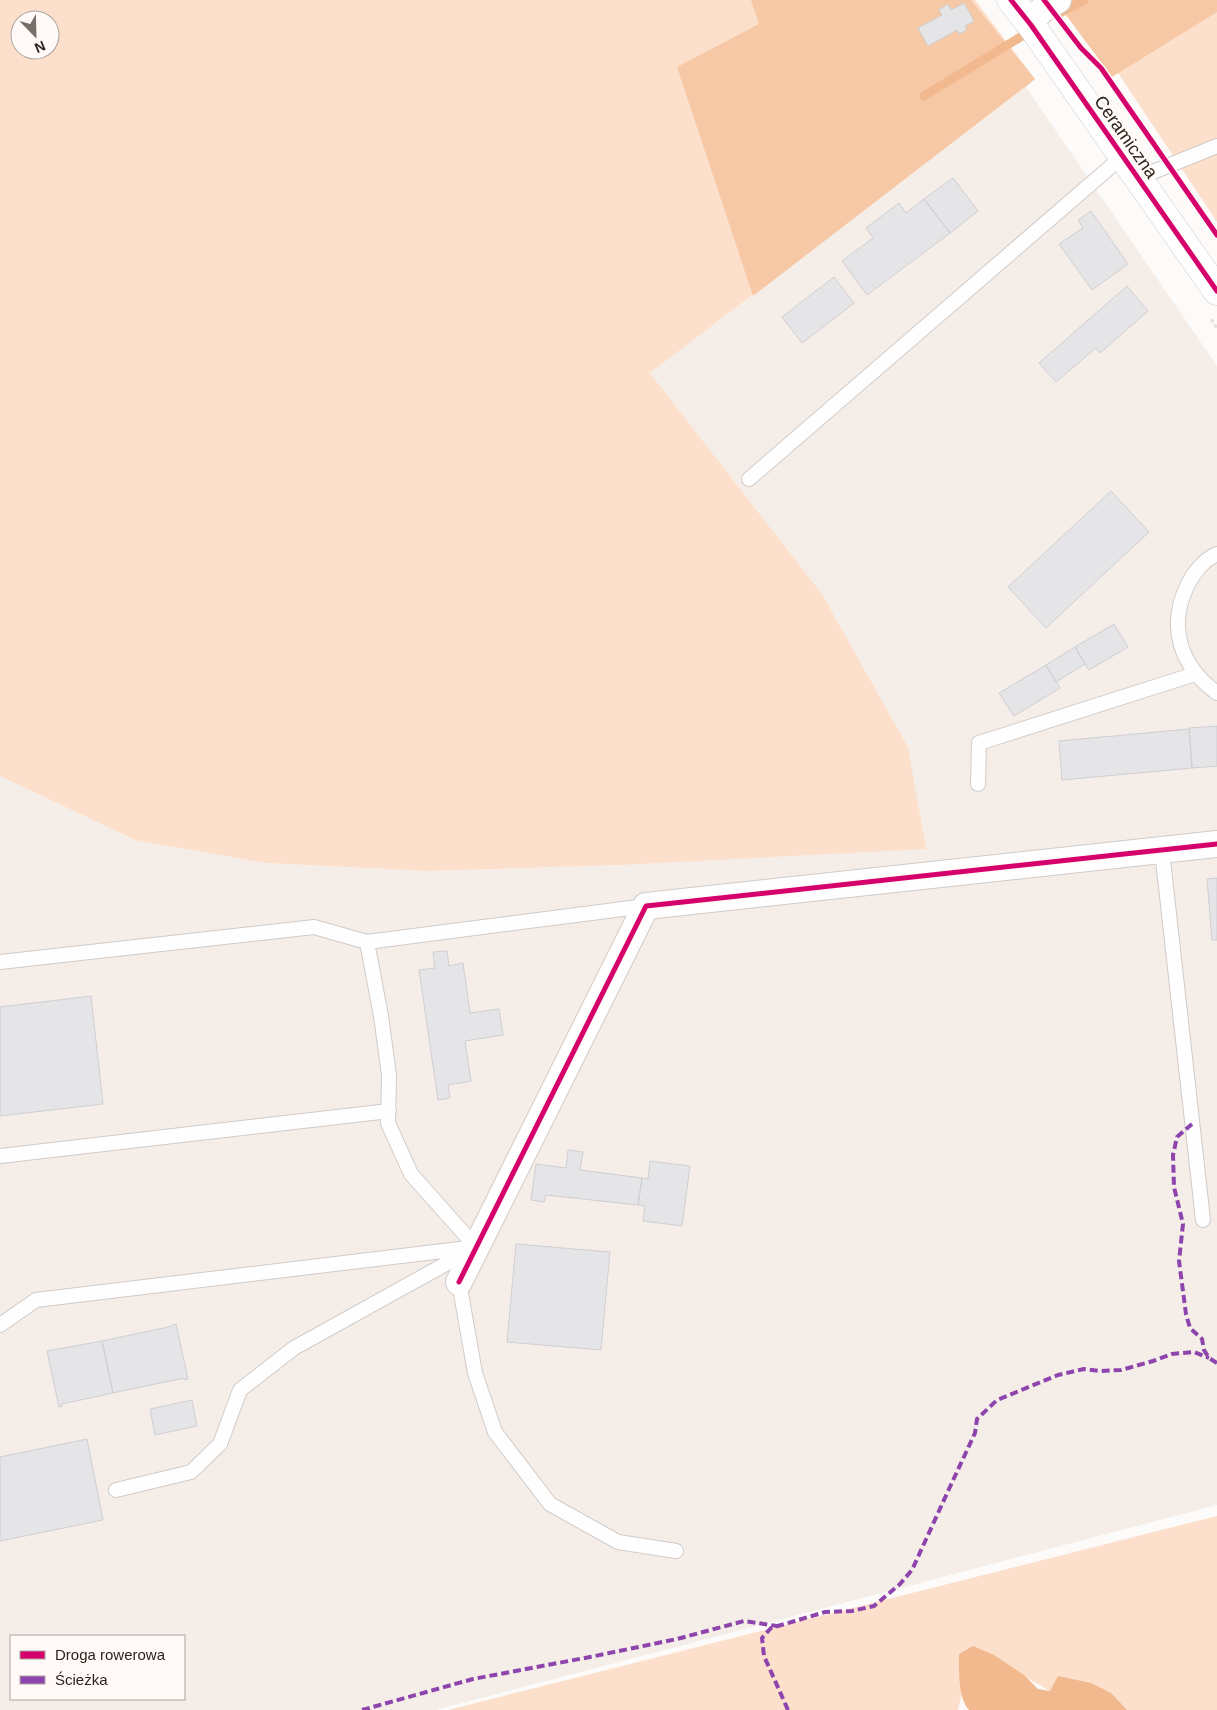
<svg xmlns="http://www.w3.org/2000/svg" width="1217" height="1710" font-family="Arial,sans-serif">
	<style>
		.built { fill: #f5eee8; fill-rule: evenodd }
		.green { fill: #fce0cb; fill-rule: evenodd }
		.forest { fill: #f6c8a6 }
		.water { fill: #f2b98e }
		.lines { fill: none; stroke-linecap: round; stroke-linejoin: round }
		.stream { stroke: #f2b98e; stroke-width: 9 }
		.building { fill: #e5e5e8; stroke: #cfced2 }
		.lane-casing { stroke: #d0cbc8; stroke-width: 16 }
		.street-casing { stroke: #d0cbc8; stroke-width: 28 }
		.secondary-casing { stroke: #d0cbc8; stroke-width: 29 }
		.path { stroke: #e3e2e0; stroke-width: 3; stroke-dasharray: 4 2.5; stroke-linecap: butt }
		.lane { stroke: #fffefe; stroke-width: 14 }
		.street { stroke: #fffefe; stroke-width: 26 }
		.secondary { stroke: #fffefe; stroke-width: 28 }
		.quiet { stroke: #8e44ad; stroke-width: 4; stroke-dasharray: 8 4; stroke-linecap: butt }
		.cycleway-casing { stroke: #fffaf7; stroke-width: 8 }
		.cycleway { stroke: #d6006c; stroke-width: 5 }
		.labels { text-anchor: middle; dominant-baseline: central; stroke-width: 4; stroke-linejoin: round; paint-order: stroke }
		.street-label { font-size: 18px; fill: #2c231d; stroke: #fffaf7 }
	</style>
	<rect width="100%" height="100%" fill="#fdfbf9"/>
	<path class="built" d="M1026,87L1217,366V1505L436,1710H0V776L135,840L265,863L428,871L620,865L908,747L822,594L650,373ZM11,1636H184V1699H11Z"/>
	<path class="green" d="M0,0H975L1035,79L1026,87L650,373L822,594L908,747L926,849L620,865L428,871L265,863L135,840L0,776ZM20,20H50V50H20Z
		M1217,0V222L1080,16Z
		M1217,1516V1710H1127L1050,1691L973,1647L958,1710H448Z"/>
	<path class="forest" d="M751,0H971L1035,79L753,296L677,67L759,24Z
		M1072,0H1217V12L1112,77L1060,7Z"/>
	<path class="water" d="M973,1646L994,1655L1024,1675L1038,1689L1050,1691L1058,1676L1091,1683L1111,1693L1127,1710H969C958,1698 959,1670 959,1654Z"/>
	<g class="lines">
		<path class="stream" d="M1058,14L1084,0
			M924,96L1032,30"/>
	</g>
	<path class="building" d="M964,3L974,21L965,26L967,30L959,34L957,30L928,46L918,28L942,15L939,10L948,4L951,10Z
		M953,178L978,211L950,233L924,199Z
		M924,199L950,233L867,295L842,261L873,238L866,228L899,203L906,213Z
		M1091,211L1128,264L1092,290L1059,244L1083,228L1078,220Z
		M834,277L854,303L802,343L782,317Z
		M1127,286L1148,311L1100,353L1096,348L1056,382L1039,363Z
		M1111,491L1149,532L1046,628L1008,587Z
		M1114,624L1128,647L1089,670L1075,647Z
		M1075,647L1085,664L1056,682L1046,665Z
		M1046,665L1060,688L1014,716L999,693Z
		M1217,726V766L1192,768L1189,728Z
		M1189,729L1192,768L1062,780L1059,741Z
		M1217,878V940H1212L1207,879Z
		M447,951L449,966L463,963L470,1013L499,1009L503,1035L465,1041L471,1081L448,1085L450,1098L438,1100L419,970L435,968L433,952Z
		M91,996L103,1104L0,1116V1007Z
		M568,1150L583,1152L580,1170L642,1178L638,1205L546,1195L544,1202L531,1200L536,1164L566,1168Z
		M650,1161L690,1166L682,1226L643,1221L645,1206L638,1205L642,1178L648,1179Z
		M516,1244L610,1252L601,1350L507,1342Z
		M176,1324L188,1379L184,1380V1378L113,1393L102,1341L173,1326V1325Z
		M102,1341L113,1393L62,1404V1406L59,1407L47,1351Z
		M192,1400L197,1426L155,1435L150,1409Z
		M87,1439L103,1520L0,1541V1457Z"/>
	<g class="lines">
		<g class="lane-casing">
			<path id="lane" d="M1138,178L1217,146
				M749,479L1123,156
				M1217,554C1205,559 1194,572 1188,584C1167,626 1180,666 1217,693
				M978,784L979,743L1195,674
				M1162,851L1203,1220
				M367,942L646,906
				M0,962L314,927L367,942L381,1016L389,1075L388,1123L411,1174L476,1247
				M0,1156L389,1111
				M459,1282L475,1373L495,1432L550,1504L618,1542L676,1551
				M0,1325L36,1300L476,1247
				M116,1490L191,1472L220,1444L240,1390L294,1348L469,1251"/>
		</g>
		<g class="street-casing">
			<path id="street" d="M1029,23L1043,9L1058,0
				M459,1282L646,906L1217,844"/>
		</g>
		<g class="secondary-casing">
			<path id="secondary" d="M1011,0L1031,25L1217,291"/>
		</g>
		<path class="path" d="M1211,319L1217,328"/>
		<use href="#lane" class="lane"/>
		<use href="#street" class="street"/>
		<use href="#secondary" class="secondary"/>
		<path class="quiet" d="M1192,1124L1177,1137L1173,1155L1174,1187L1183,1224L1179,1261L1186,1314L1190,1328L1202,1339L1204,1350L1209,1358L1217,1363
			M362,1710L473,1679L590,1657L677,1639L744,1621L777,1626
			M788,1710L764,1656L762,1638L771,1628L795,1621L825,1612L852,1611L874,1606L900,1584L912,1570L949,1489L975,1433L977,1419L997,1400L1058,1375L1084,1369L1099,1371L1121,1370L1153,1361L1172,1354L1194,1352L1209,1358"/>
		<g class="cycleway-casing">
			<path id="cycleway" d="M1011,0L1031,25L1217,291
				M1044,0L1081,48L1101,68L1217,235
				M459,1282L646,906L1217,844"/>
		</g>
		<use href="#cycleway" class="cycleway"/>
	</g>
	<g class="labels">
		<g class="street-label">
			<text transform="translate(1126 137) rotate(55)">Ceramiczna</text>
		</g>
	</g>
	<rect x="10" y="1635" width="175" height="65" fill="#fffaf7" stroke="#aba4a0"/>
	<rect x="20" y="1651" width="25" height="8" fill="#d6006c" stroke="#aba4a0"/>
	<text x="55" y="1660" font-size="15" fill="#2c231d">Droga rowerowa</text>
	<rect x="20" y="1676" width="25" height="8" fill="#8e44ad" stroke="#aba4a0"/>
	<text x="55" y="1685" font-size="15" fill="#2c231d">Ścieżka</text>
	<g transform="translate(35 35) rotate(157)"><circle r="24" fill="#fffaf7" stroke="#aba4a0"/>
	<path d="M0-4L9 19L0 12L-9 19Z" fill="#756f6a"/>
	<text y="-8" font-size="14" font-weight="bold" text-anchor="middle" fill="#2c231d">N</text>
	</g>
</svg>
